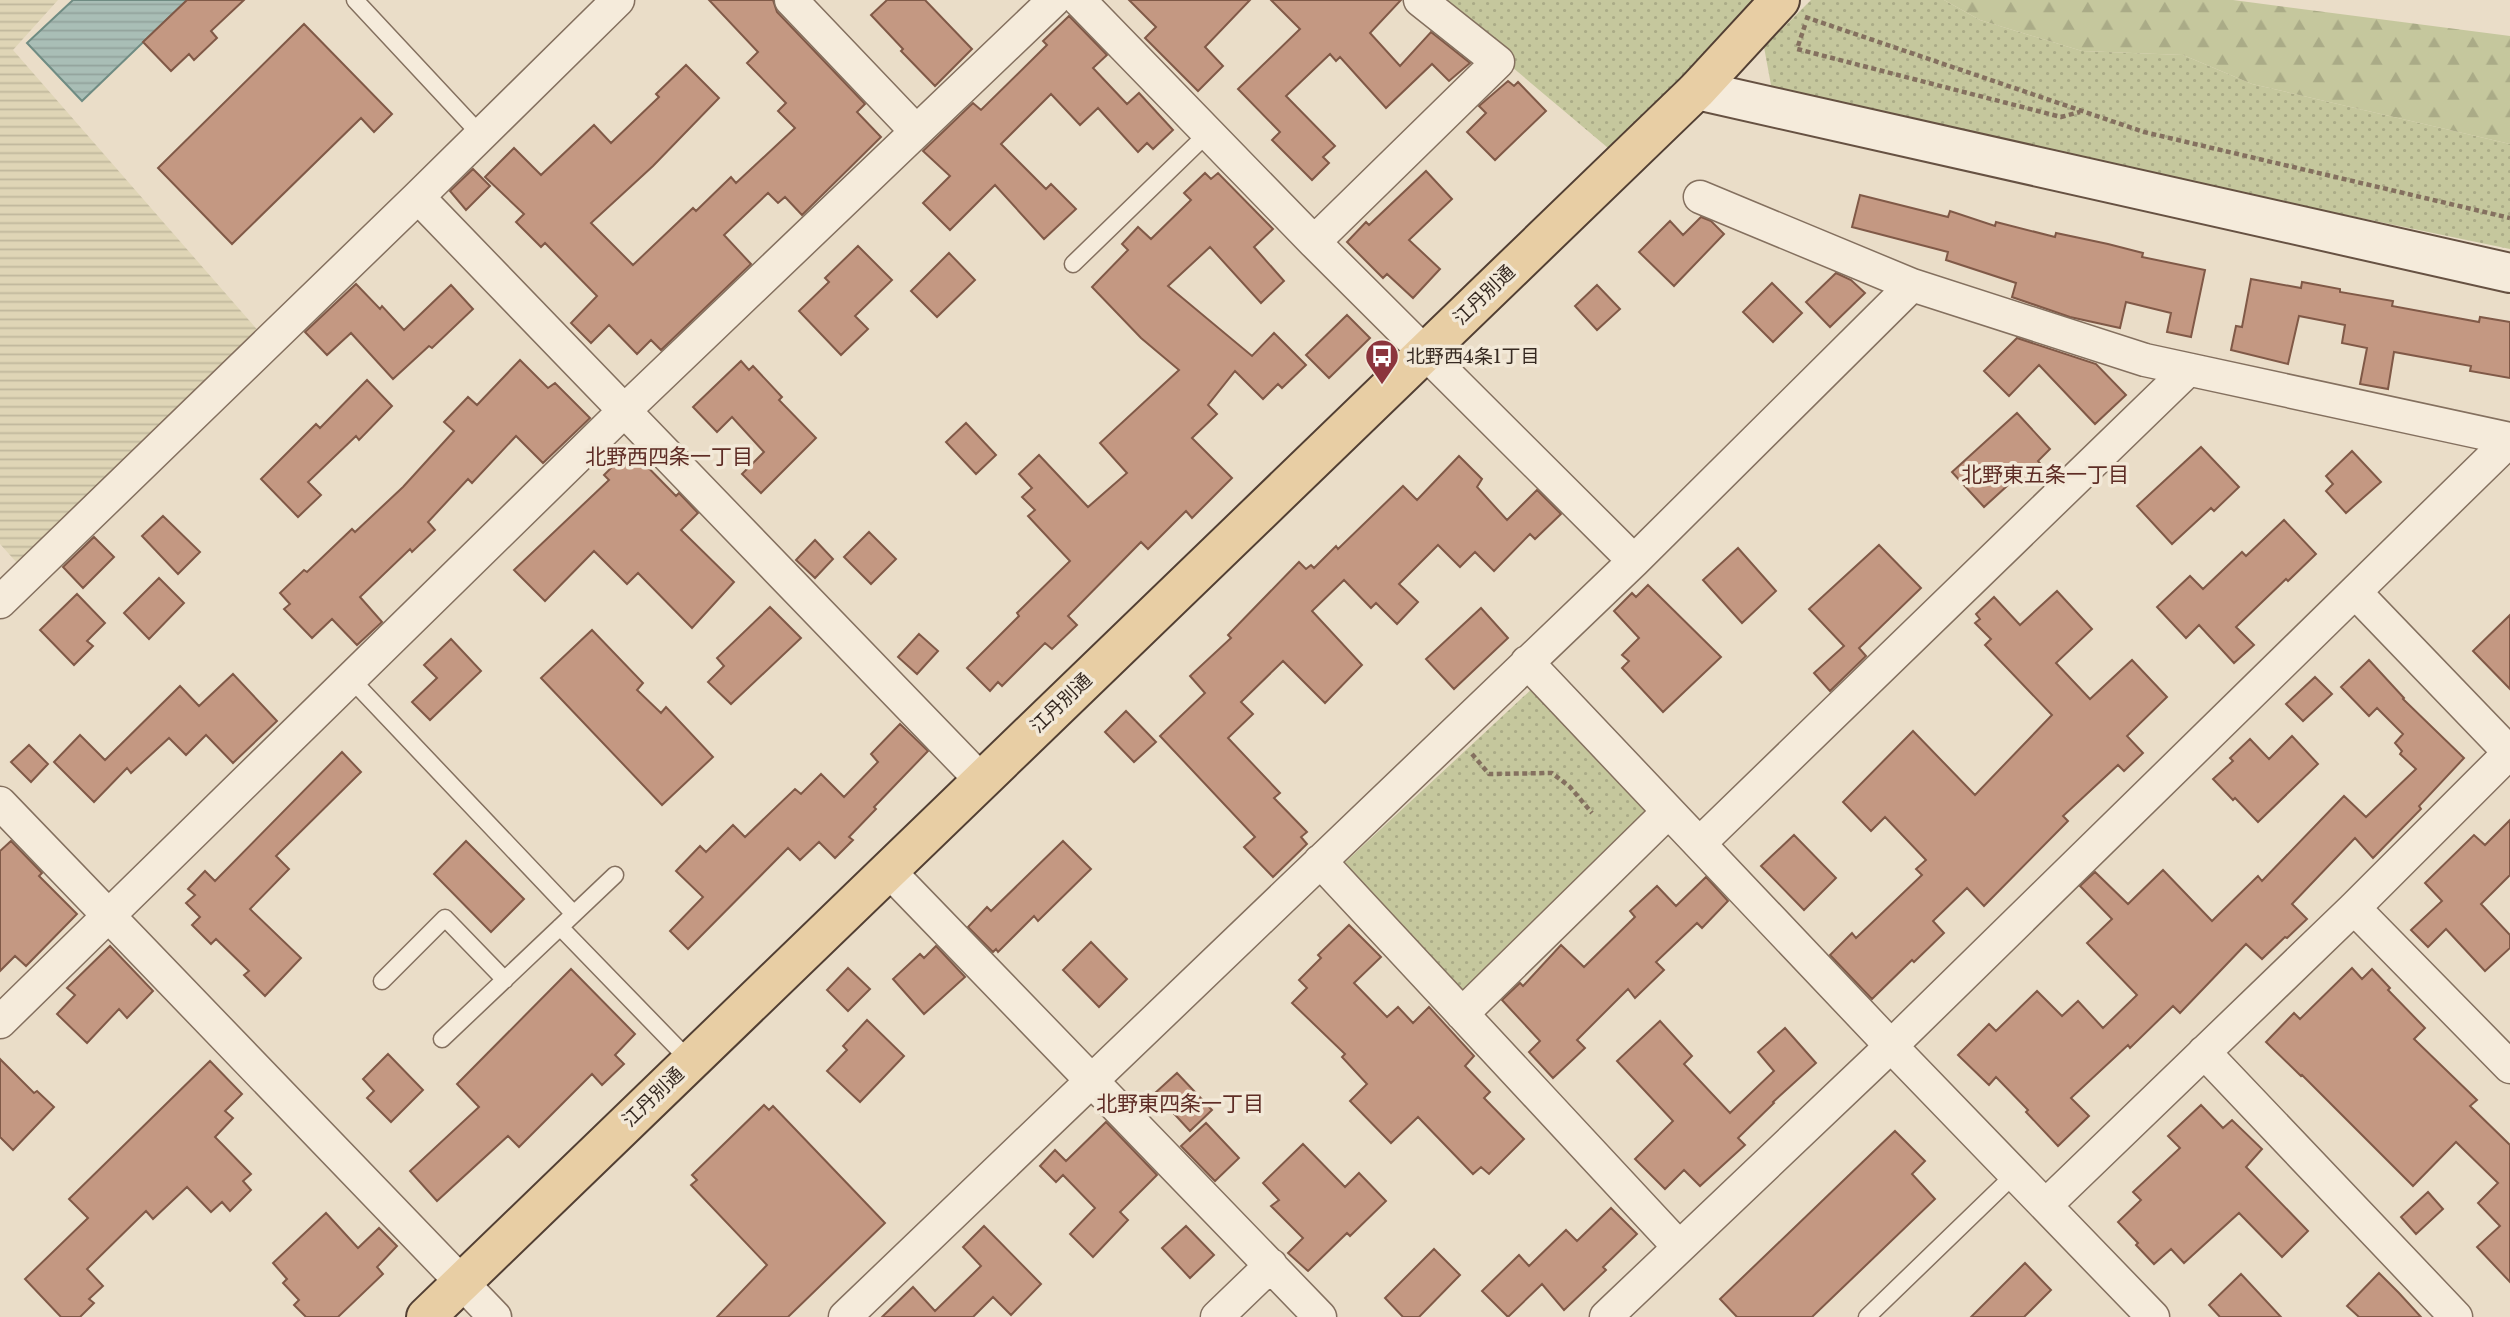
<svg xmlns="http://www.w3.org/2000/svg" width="2510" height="1317" font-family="'Libre Baskerville','Noto Sans JP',serif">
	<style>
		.farmland { fill: url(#farmland-rules) }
		.green { fill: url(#green-dots) }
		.forest { fill: url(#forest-firs) }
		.water { fill: url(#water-rules); stroke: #708c83; stroke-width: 2 }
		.building { fill: #c49882; stroke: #805947; stroke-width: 2 }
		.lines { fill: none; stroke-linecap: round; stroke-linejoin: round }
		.lane-casing { stroke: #84705f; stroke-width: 19 }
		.street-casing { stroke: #84705f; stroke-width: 35 }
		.secondary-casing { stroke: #665142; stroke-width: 42 }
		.primary-casing { stroke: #523f33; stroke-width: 42 }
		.path { stroke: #84705f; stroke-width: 4.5; stroke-dasharray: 5 3.5; stroke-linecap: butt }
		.lane { stroke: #f5ebdb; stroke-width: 16 }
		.street { stroke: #f5ebdb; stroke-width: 32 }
		.secondary { stroke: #f5ebdb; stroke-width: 38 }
		.primary { stroke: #e8cea4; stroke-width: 38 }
		.labels { text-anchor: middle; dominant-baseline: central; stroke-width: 7; stroke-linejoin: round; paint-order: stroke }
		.street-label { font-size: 19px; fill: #362921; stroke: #f2e8d7 }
		.poi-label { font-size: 19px; fill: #362921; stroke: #f2e8d7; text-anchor: start }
		.neighbourhood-label { font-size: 21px; fill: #5e2c25; stroke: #f2e8d7 }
	</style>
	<defs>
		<pattern id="farmland-rules" width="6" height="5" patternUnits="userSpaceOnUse" patternTransform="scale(1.75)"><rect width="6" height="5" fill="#dfd5b6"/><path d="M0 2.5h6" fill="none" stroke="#c0b79c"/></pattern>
		<pattern id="green-dots" width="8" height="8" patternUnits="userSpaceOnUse" patternTransform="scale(1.75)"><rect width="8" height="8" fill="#c5c79d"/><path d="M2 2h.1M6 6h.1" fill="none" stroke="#aaab87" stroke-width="1.8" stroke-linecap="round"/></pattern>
		<pattern id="forest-firs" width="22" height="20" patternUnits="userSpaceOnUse" patternTransform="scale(1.75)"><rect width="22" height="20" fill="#c5c79d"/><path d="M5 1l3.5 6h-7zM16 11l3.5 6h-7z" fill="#aaab87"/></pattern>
		<pattern id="water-rules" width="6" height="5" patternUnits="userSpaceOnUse" patternTransform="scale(1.75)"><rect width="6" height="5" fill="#a9beb6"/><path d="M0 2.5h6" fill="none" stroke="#92a39c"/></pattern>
	</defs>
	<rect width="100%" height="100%" fill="#eaddc8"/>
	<path class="farmland" d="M0,0H58L13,50L261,334L18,564L0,544Z"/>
	<path class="green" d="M1448,0H1768L1614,153L1442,8Z
		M1811,0H1944L1980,20L2082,51L2183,55L2252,84L2510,144V249L1773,96L1764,47Z
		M1535,686L1653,815L1458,996L1340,867Z"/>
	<path class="forest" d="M1944,0H2233L2510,36V144L2252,84L2183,55L2082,51L1980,20Z"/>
	<path class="water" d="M73,0H187L82,101L27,43Z"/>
	<path class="building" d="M187,0H244L211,31L217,38L194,60L189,54L171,71L143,42Z
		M709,0H773L777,12L865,104L857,112L881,137L802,215L785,197L778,203L768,193L724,235L751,264L661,350L651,340L637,354L609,325L591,343L571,323L597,296L545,243L541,247L516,222L524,214L485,177L514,148L541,175L594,125L611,143L659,97L656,94L686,65L719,98L653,166L591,223L633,265L693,208L696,211L731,177L736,183L795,128L778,111L786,103L747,63L758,52Z
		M887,0H925L972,49L935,86L901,51L903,49L871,15Z
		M1129,0H1250L1205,47L1223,66L1198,91L1145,38L1156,27Z
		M1271,0H1401L1370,33L1400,66L1431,32L1470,63L1449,81L1432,64L1386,108L1340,57L1336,61L1330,54L1286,96L1335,146L1323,157L1329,163L1312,180L1272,140L1280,132L1238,89L1300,29Z
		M1069,16L1107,55L1093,68L1127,104L1139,93L1173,130L1153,149L1147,143L1138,152L1098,108L1080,125L1051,94L1001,144L1046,189L1051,184L1076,209L1044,239L995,185L950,230L923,203L950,176L923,151L973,103L981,110L1047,45L1043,41Z
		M304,24L392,114L374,132L361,118L232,244L158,168Z
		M1508,81L1514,86L1518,82L1546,111L1495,160L1467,132L1486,113L1479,106Z
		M473,169L490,186L466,210L450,191Z
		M1426,171L1452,199L1409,240L1440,269L1413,298L1387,274L1383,278L1347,242L1366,222L1369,225Z
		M1205,173L1211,179L1218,173L1273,229L1254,247L1284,281L1261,303L1210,247L1168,286L1252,356L1274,333L1306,365L1282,388L1278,384L1263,399L1235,371L1208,405L1217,414L1192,438L1232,478L1192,518L1186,511L1148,549L1141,542L1068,616L1077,625L1052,649L1045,643L1002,686L998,682L990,691L967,668L1019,616L1017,613L1070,561L1028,516L1035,510L1022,497L1032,488L1019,474L1039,455L1088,507L1127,473L1100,443L1179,370L1141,338L1092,287L1128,250L1122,244L1138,227L1151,239L1191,200L1184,193Z
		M1860,195L1948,217L1950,211L1995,226L1996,222L2055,237L2056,233L2108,244L2143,253L2142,257L2205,270L2191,337L2167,332L2171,313L2126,302L2120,328L2070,317L2012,297L2016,283L1946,260L1948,252L1852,227Z
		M1701,217L1711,221L1724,234L1674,286L1639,252L1670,221L1683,235Z
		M858,246L892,280L855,316L868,329L841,355L799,311L829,282L825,278Z
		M949,253L975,280L937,317L911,291Z
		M1836,273L1851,280L1865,293L1830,327L1806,302Z
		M2251,279L2301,288L2302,282L2340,289V292L2393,301L2392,306L2479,322L2480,317L2510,322V378L2470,371L2471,366L2394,352L2388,389L2360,384L2367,348L2342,343L2345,325L2299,316L2288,364L2231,350L2236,326L2242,327Z
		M1772,283L1802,313L1773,342L1743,312Z
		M356,284L380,309L382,306L404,330L451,285L473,309L432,348L429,346L393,379L351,333L327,355L305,332Z
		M1597,285L1620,309L1597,330L1575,306Z
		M1347,315L1370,338L1329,378L1306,355Z
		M2017,338L2096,364L2126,395L2095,424L2039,365L2009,396L1984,371Z
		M520,360L548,388L555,383L590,418L543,463L516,436L472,483L468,479L428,522L435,530L412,552L410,549L360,597L382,622L357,645L332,619L312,638L284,609L290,604L280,593L304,570L307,572L352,529L355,532L403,487L454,431L444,422L468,397L477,405Z
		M741,361L749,370L753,366L782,397L779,400L816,438L761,493L742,474L764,452L732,417L717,432L693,407Z
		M367,380L392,406L359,440L356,436L308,482L321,495L298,517L261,479L316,424L320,428Z
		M2017,413L2050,449L2038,461L2043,467L2025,484L2018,476L1984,507L1952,472Z
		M966,423L996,455L976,474L946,442Z
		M2201,447L2239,487L2214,511L2211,508L2172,544L2137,506Z
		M630,449L676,496L679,493L698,513L681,530L734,582L692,628L638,573L627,584L594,551L545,601L514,570L609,480L604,475Z
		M2352,451L2381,482L2346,513L2326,491L2333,484L2326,476Z
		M1459,456L1482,479L1477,487L1507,520L1537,490L1561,514L1535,539L1530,534L1494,571L1475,552L1460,567L1438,545L1399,584L1418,602L1397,624L1376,603L1371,608L1344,580L1312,611L1362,665L1325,703L1283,661L1241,702L1253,714L1228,738L1280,793L1274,798L1307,832L1301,837L1307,844L1273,877L1244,847L1255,837L1160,736L1205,693L1190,676L1231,638L1228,635L1299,562L1306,569L1311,565L1314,568L1336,546L1338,549L1403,486L1417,500Z
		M163,516L200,552L178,574L142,536Z
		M2284,520L2316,554L2288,581L2286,579L2236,627L2254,645L2234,663L2199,625L2186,638L2157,607L2190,576L2203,589L2242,552L2246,556Z
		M869,532L896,559L871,584L844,557Z
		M94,537L114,557L83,588L63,567Z
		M815,540L833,559L815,578L796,560Z
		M1879,545L1921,588L1859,648L1866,656L1830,691L1814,673L1844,646L1809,609Z
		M1738,548L1776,591L1742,623L1703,580Z
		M159,578L184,603L149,639L124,613Z
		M1648,585L1721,657L1663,712L1622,668L1629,661L1622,655L1639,638L1614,611L1632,593L1636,597Z
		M2057,591L2092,629L2056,663L2090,699L2132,660L2167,697L2127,736L2143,753L2124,771L2118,765L2063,816L2068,821L1984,906L1967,888L1933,921L1944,933L1914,962L1912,960L1872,999L1830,955L1852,933L1856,938L1922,875L1916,869L1926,860L1885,817L1871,831L1843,802L1913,731L1975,795L2052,715L1985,645L1991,639L1975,623L1980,619L1976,614L1994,597L2020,625Z
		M77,594L105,623L87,641L93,646L74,665L40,630Z
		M770,607L801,638L731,704L708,682L724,666L717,658Z
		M1481,608L1508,638L1454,689L1426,659Z
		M2510,615V689L2473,651Z
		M592,630L643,683L637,690L661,713L666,707L713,757L662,805L541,678Z
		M919,634L938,651L917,674L898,657Z
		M451,639L481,671L430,720L412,702L437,678L424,665Z
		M2369,660L2404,698L2403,699L2464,758L2419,806L2421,809L2373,858L2355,838L2292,904L2307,919L2287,938L2285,937L2262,959L2246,944L2180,1013L2173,1006L2130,1048L2128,1045L2071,1098L2089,1116L2058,1146L2026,1112L2028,1110L1996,1077L1989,1085L1958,1055L1989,1024L1996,1031L2037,991L2062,1016L2078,1001L2103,1028L2137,995L2087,943L2112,919L2080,886L2095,872L2128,904L2163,870L2212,921L2258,876L2262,881L2344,796L2366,817L2416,769L2400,754L2402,751L2395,743L2403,734L2377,708L2369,716L2341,687Z
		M233,674L277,721L233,763L206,735L186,755L169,738L131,773L127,768L94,802L54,762L80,735L105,760L180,686L199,706Z
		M2315,677L2332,694L2303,721L2286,704Z
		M1126,711L1156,742L1134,762L1105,732Z
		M900,724L928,751L874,807L876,809L849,837L853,840L835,858L819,842L800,860L788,848L688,949L670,931L703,897L676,871L700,846L706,852L733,825L745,837L795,789L801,794L821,774L844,797L878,762L871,754Z
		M2292,736L2318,764L2258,822L2235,798L2233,800L2213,779L2233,761L2230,758L2250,739L2269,759Z
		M29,745L48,764L31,782L11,762Z
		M342,752L361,772L276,856L289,869L250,909L301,958L265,996L244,975L249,971L216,939L211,944L192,925L200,917L186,903L195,895L188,889L205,871L215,881Z
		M2510,820V875L2481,904L2510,935V948L2485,971L2446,929L2428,947L2411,930L2442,901L2425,883L2474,835L2485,845Z
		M1794,835L1836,878L1804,910L1761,866Z
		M11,841L42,873L39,876L77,914L26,966L15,956L0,971V851Z
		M466,841L524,899L491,932L434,874Z
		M1063,841L1091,869L1038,921L1034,916L998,952L996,949L993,952L968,927L987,907L991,911Z
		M1706,877L1728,901L1702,928L1697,923L1656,962L1664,970L1635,998L1628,989L1577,1040L1585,1048L1553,1078L1529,1052L1540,1041L1502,1000L1520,983L1523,986L1561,945L1584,967L1635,917L1630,911L1657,886L1676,906Z
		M1349,925L1381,957L1354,983L1387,1017L1398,1007L1413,1023L1429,1007L1474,1056L1465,1066L1490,1092L1484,1098L1524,1139L1489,1174L1481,1167L1473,1174L1418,1117L1391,1143L1350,1101L1367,1084L1342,1057L1345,1054L1292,1003L1307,988L1299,980L1321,958L1318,955Z
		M1091,942L1127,979L1099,1007L1063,970Z
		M110,946L153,991L127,1018L119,1009L87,1043L57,1014L75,995L67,988Z
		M936,946L965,977L924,1014L893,979L920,954L924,958Z
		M848,968L870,989L848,1011L827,990Z
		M2352,968L2362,979L2372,969L2390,988L2388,990L2425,1028L2414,1039L2477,1100L2470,1106L2510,1145V1282L2477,1247L2500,1226L2478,1203L2498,1183L2456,1142L2413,1186L2302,1075L2301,1076L2266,1042L2294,1013L2300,1019Z
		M571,969L635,1034L615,1055L624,1064L602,1085L592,1074L519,1147L508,1136L437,1201L410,1171L479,1107L457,1084Z
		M867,1020L904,1056L860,1102L827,1071L847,1050L843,1046Z
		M1660,1021L1692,1056L1684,1064L1730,1113L1774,1071L1758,1052L1785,1028L1816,1063L1773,1102L1774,1103L1738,1138L1745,1145L1700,1186L1684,1170L1665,1189L1635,1159L1673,1121L1617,1061Z
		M388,1054L423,1090L391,1122L367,1098L374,1091L363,1079Z
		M0,1059L34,1093L37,1091L54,1107L13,1150L0,1137Z
		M210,1061L242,1094L225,1111L233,1118L215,1137L251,1174L243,1181L251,1190L230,1211L222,1202L211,1212L187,1187L153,1219L146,1211L87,1269L103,1286L89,1299L94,1303L80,1317H61L25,1279L88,1218L69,1199Z
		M1177,1073L1212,1110L1190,1131L1155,1093Z
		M764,1105L769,1110L773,1106L885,1223L788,1317H717L767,1265L691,1185L697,1180L692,1175Z
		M2201,1105L2223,1128L2232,1120L2262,1149L2246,1167L2308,1231L2282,1257L2239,1213L2184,1263L2171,1249L2154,1264L2136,1245L2138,1243L2118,1222L2141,1200L2133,1192L2180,1148L2168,1136Z
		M1106,1122L1157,1175L1120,1212L1128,1220L1093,1257L1070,1234L1095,1208L1063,1175L1056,1182L1040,1166L1055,1150L1066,1161Z
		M1206,1123L1239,1158L1215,1181L1181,1146Z
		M1895,1131L1925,1161L1912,1174L1935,1199L1812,1317H1737L1720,1299Z
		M1303,1144L1345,1187L1359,1173L1386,1201L1350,1236L1347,1233L1308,1271L1288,1253L1303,1238L1271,1206L1279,1200L1263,1183Z
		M2428,1192L2443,1209L2416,1234L2401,1217Z
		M1611,1208L1637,1234L1603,1267L1606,1270L1564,1310L1542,1284L1508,1317L1482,1291L1519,1255L1529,1266L1566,1230L1577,1241Z
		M326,1213L358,1248L379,1228L397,1246L377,1267L383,1274L338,1317H306L294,1305L299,1300L283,1283L287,1279L273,1263Z
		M984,1226L1041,1284L1011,1315L993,1297L973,1317H882L913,1287L935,1311L981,1266L963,1247Z
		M1186,1226L1214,1255L1190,1278L1162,1248Z
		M1434,1249L1460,1275L1419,1317H1403L1385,1298Z
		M2025,1263L2051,1290L2024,1317H1971Z
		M2379,1273L2399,1293L2421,1317H2359L2347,1306Z
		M2241,1274L2281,1317H2220L2209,1305Z"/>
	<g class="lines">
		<g class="lane-casing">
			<path id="lane" d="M355,0L480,134
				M1073,264L1207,134
				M351,679L574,914
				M560,927L690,1061
				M382,981L445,918L505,980
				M442,1039L615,875
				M1867,1317L2015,1174"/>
		</g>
		<g class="street-casing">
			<path id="street" d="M791,0L916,131
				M1079,0L1314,242L1634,561
				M418,197L981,780
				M1700,197L1912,285L2145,360L2510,439
				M1314,242L1498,62L1420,0
				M2356,593L2510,753
				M0,602L418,197L618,0
				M1527,662L1891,1046L2153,1317
				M0,803L495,1317
				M1700,843L2188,370
				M1320,861L1679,1247
				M888,870L1320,1317
				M2354,908L2510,1067
				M1462,1014L1668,812
				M0,1022L625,410L1054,0
				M2204,1052L2456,1317
				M2046,1205L2354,908L2510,752
				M845,1317L1634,561L1912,285
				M1217,1317L1271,1265
				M1606,1317L1891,1046L2510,440"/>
		</g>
		<g class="secondary-casing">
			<path id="secondary" d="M1697,90L2510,273"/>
		</g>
		<g class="primary-casing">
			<path id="primary" d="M426,1317L1697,90L1780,0"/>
		</g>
		<path class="path" d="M1805,17L2144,132L2510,218
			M1805,25L1797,49L2061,117L2080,112
			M1472,754L1489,774L1552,773L1570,787L1592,813"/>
		<use href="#lane" class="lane"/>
		<use href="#street" class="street"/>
		<use href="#secondary" class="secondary"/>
		<use href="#primary" class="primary"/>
	</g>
	<defs>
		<g id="bus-pin" transform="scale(1.75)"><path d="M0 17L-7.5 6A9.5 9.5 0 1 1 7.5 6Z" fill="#8c353d" stroke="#f2e8d7"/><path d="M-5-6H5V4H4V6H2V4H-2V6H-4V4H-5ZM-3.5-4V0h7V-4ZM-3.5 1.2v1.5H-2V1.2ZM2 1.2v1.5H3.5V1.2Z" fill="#fff"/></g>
	</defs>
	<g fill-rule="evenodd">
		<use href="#bus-pin" x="1382" y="356"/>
	</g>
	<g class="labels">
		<g class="street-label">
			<text transform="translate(1484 295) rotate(-44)">江丹別通</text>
			<text transform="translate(1061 703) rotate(-44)">江丹別通</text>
			<text transform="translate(653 1097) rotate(-44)">江丹別通</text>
		</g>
		<g class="poi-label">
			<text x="1406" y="356">北野西4条1丁目</text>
		</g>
		<g class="neighbourhood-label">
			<text x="669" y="457">北野西四条一丁目</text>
			<text x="2045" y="475">北野東五条一丁目</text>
			<text x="1180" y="1104">北野東四条一丁目</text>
		</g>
	</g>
</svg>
